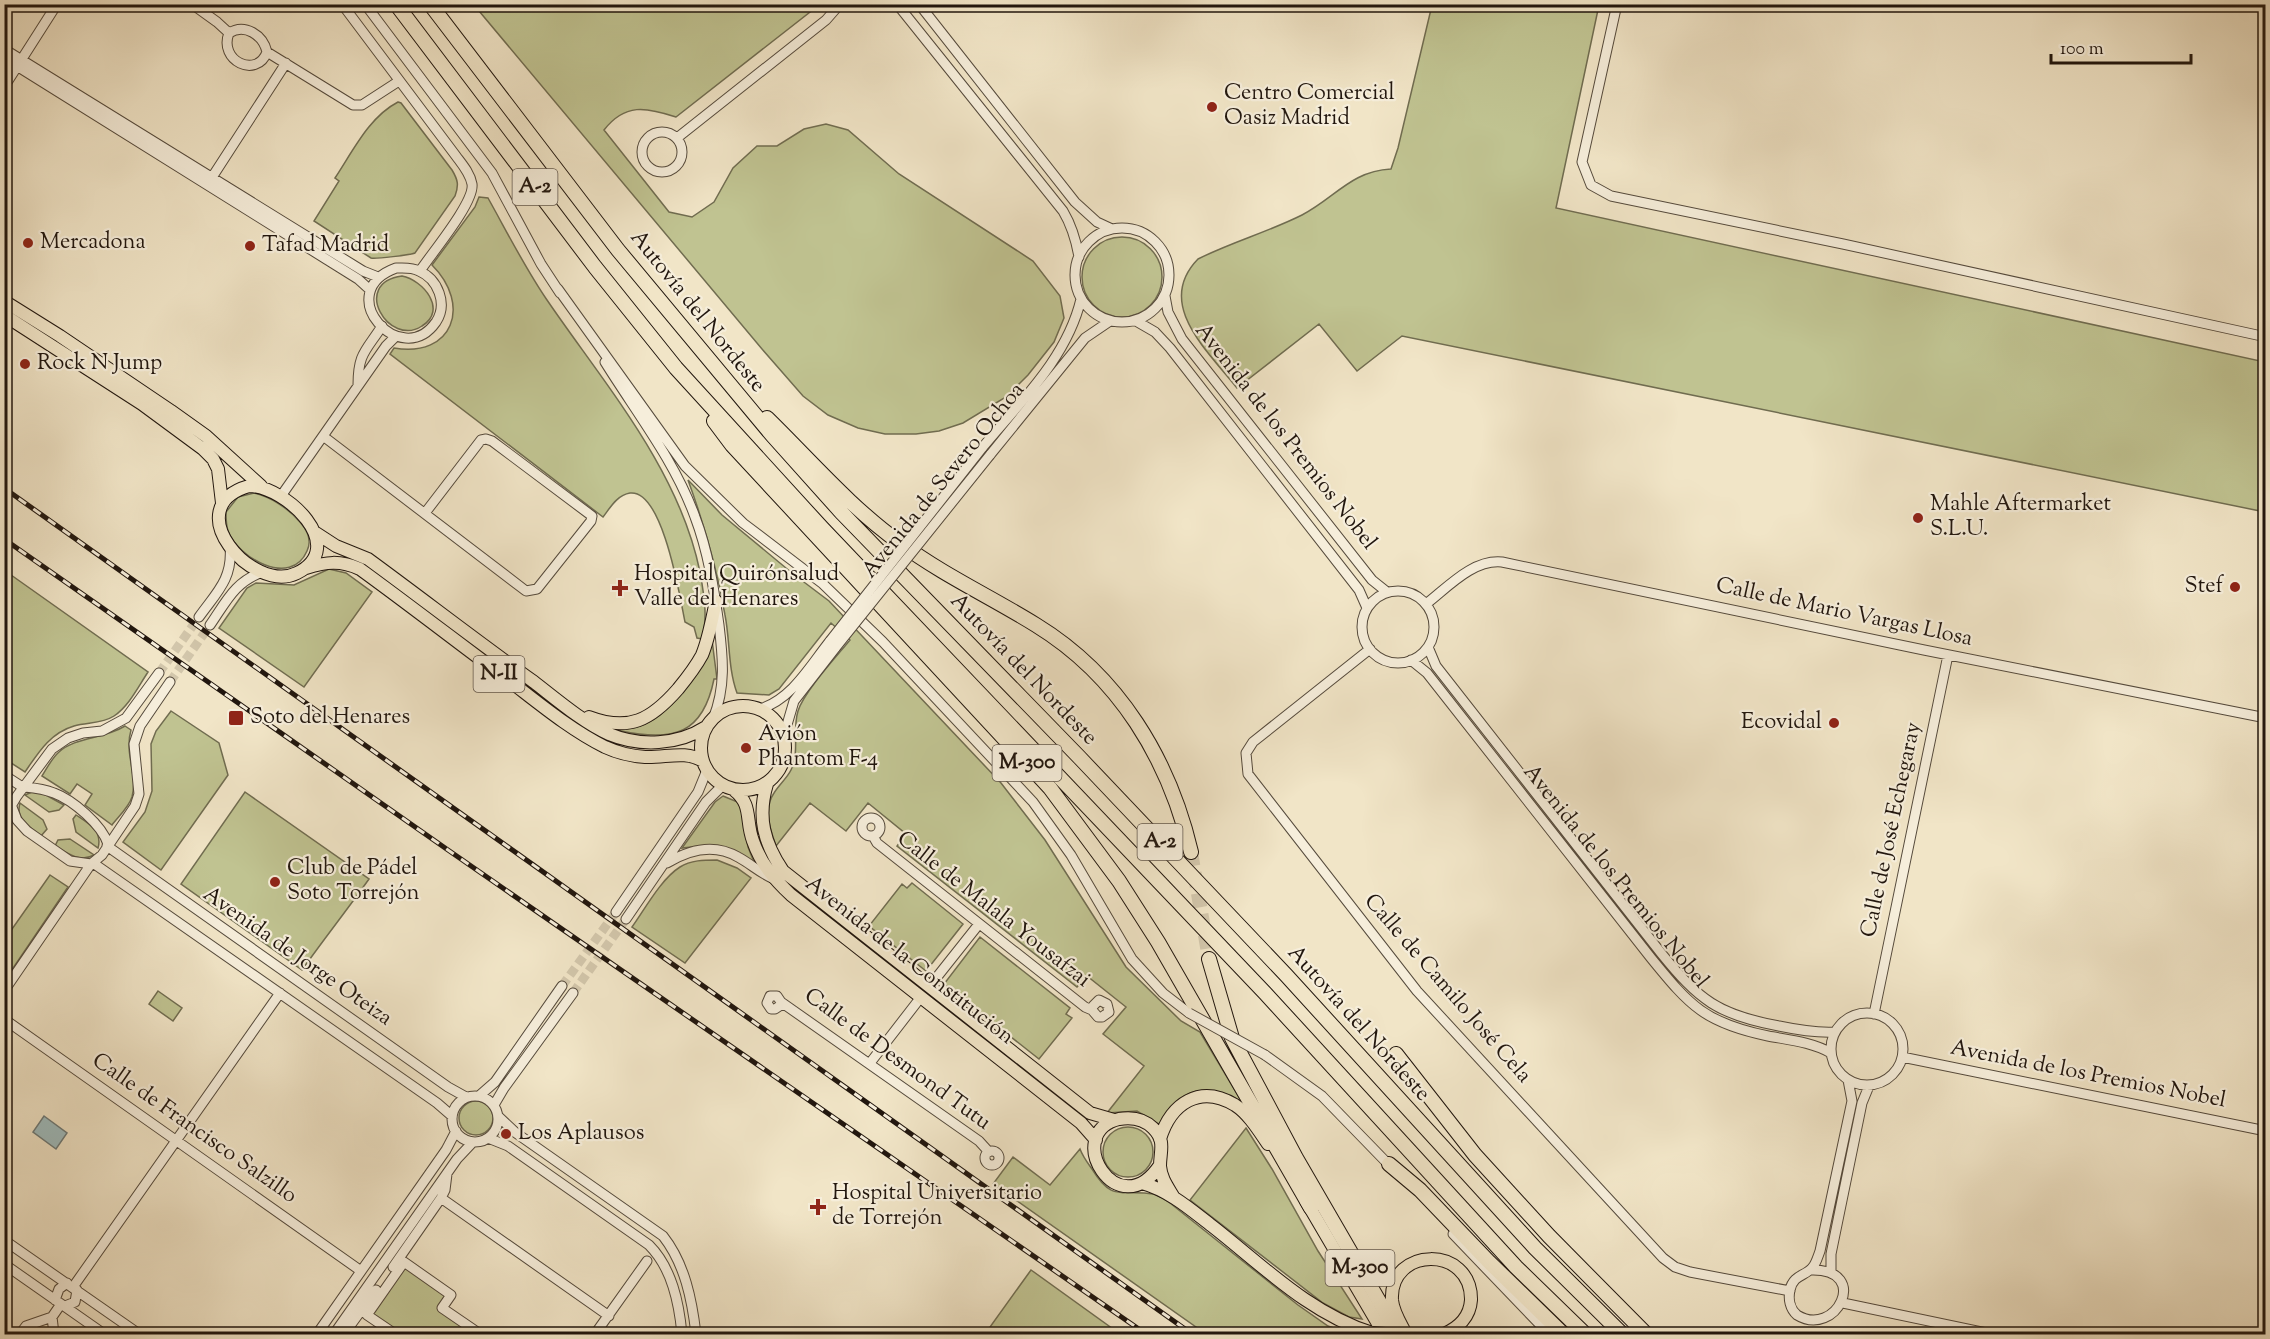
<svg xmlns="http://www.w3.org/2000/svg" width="2270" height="1339" font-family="'Sorts Mill Goudy',serif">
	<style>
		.green { fill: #c0c391; stroke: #706c50; stroke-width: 1.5 }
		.water { fill: #9fbdbf; stroke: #6d7a78; stroke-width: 1.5 }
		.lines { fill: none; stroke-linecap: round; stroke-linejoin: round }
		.minor-tunnel { stroke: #d2c6ab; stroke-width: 9; stroke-dasharray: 9 4.5; stroke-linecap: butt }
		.highway-tunnel { stroke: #d2c6ab; stroke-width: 14; stroke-dasharray: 14 7; stroke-linecap: butt }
		.minor-casing { stroke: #554a3c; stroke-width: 11 }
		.major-casing { stroke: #21160e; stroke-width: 14 }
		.highway-casing { stroke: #21160e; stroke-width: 16 }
		.minor { stroke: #f6eedb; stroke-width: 9 }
		.major { stroke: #f1e5c7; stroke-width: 12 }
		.highway { stroke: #f1e5c7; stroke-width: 14 }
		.rail-casing { stroke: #21160e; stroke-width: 5 }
		.rail { stroke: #f6eedb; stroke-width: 3; stroke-dasharray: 9; stroke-linecap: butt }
		.minor-bridge-casing { stroke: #554a3c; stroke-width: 11; stroke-linecap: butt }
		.major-bridge-casing { stroke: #21160e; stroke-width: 14; stroke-linecap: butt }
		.minor-bridge { stroke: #f6eedb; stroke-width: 9 }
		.major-bridge { stroke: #f1e5c7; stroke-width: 12 }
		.poi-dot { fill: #8f2418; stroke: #f6eedb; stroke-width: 2 }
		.labels { text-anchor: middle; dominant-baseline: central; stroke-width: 4.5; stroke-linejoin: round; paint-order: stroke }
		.shield { fill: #f6eedb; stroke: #61574c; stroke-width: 1.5 }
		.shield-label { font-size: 21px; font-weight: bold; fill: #21160e }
		.poi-label { font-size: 22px; fill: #21160e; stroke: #f6eedb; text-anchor: start }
		.street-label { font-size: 22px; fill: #21160e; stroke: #f6eedb }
	</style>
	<rect width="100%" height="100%" fill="#f1e5c7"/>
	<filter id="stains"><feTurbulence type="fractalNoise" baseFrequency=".00333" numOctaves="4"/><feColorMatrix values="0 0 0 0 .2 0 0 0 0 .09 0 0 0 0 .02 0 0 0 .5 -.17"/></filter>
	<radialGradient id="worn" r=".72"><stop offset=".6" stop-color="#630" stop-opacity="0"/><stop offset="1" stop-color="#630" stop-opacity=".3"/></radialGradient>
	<path class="green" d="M474,5H819L676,117C646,107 625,103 604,130L669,212L692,217L714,202L733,168L757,146H777L804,129L826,124L848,130L899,174L1033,261L1060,296L1064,318L1054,342L1028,375L1006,397L963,423L939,431L916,434H885L858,428L828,415L803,396L762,349Z
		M1432,5H1599L1556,208L2265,362V512L1402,336L1357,371L1319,324L1237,388C1208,351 1154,304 1198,259C1232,242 1268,232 1302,215C1335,198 1351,171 1391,169L1398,148Z
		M398,102L401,103L452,170C458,180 459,185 455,196L415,253C411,255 375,259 371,258L314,221L339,181L335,178C353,151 369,117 398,102Z
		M479,197L488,198C507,232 525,268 547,300C605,385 679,469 700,572C704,595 708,616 702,639L697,638L694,627L685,622C680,598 663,489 630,493C617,495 610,508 603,517L390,354L394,348C453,358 472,305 432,265L475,207Z
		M1082 277a40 40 0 1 1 80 0a40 40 0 1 1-80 0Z
		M402,276C423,280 448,310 422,326C389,348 350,283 402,276Z
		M688,480L722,515L792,573L829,601L1001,783L1045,840L1126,967L1181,1021L1200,1032L1242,1102C1209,1082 1176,1087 1160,1125L1137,1111L1107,1113L1144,1066L1103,1034L1126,1007L1087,976L1077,987L897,846L906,834L868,803L846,831L810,803L776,846C770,829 763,809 774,793C779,785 787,778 791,770C800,752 792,730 798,711C804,692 836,657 850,640L831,623L779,689L769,695L737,693C728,669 730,640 725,615C717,568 704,524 688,480Z
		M254,493C271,497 288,508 300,522C307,530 312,541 307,551C291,588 238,558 228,531C226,525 226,518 226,512L238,497Z
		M329,569L346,573L372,592L304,687L219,628L247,588L256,583L294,585Z
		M4,570L148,672C138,687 129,706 114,716C102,724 87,722 74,726C50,733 38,753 25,772L5,759Z
		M712,640L717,679H714C703,734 674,742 621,731L620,729C669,730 691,676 712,640Z
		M171,711L219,743L228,775L161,870L123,842L145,812L152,791L151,744L156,731Z
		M125,726L131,730C124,754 138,774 132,797C129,807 118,817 112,825L85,805L92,794L77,784L70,794L42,776C47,768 52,758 59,752C75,737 104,739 125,726Z
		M32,792L44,794L64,805L59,810L49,812L25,795Z
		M245,792L369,879C347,910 324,939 302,970L181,884Z
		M723,796L740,803L748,847L754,862L710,845L682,848L715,802Z
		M20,803L43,820L47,829L41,836C30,827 15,819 20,803Z
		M76,815C88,823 103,831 98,848L76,832L73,819Z
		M70,839L94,855C80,863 67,853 55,846L58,840Z
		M717,860L737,868L751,878L685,963L632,927C645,909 661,879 680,867C691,860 704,860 717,860Z
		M50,875L68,887L5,980V939Z
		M912,883L963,924L926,971L869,926L902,884L907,888Z
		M980,937L1070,1008L1066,1014L1072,1018L1039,1059L944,984Z
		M158,991L182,1008L173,1021L149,1004Z
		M459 1118a17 17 0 1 1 34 0a17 17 0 1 1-34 0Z
		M1103 1152a25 25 0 1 1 50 0a25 25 0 1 1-50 0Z
		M1246,1128L1272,1169L1318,1251L1362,1319L1349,1317L1323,1303L1190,1200Z
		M1080,1149C1083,1157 1087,1162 1092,1169C1113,1203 1121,1189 1153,1194C1159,1195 1165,1200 1170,1203L1298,1305L1328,1326L1350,1334H1206L993,1184L1013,1157L1050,1185Z
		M406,1266L447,1295L438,1307L476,1334H428L422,1330L419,1334H400L372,1314Z
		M1031,1270L1120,1334H985Z"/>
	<path class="water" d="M44,1116L67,1133L56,1149L33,1132Z"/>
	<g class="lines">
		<path class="minor-tunnel" d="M159,673L199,617
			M170,682L210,625
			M562,986L616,912
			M573,993L626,919"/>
		<path class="highway-tunnel" d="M1191,852L1209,959"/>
		<g class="minor-casing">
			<path id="minor" d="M192,4L217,22L229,33
				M342,4L456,156C462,164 470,173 472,184C475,202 431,254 420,271
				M365,4L492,173L541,264L560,293
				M897,4L1063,211C1072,226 1076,240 1079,257
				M919,4L1075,202L1097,222L1112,229
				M1617,4L1582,162L1591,185L1611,196L1843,244L2266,337
				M4,49L363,271L378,277
				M267,52C257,79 218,61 229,33C245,23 263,35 267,52L353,105H362L399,81
				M4,58L358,279L369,289
				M4,87L57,4
				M642 152a20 20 0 1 1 40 0a20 20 0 1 1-40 0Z
				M677,138L826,20L840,4
				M209,182L286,63
				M1075 275a47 47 0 1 1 94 0a47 47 0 1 1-94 0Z
				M396,268C404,268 412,267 419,271C438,279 448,304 436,322C401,372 330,292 396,268Z
				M558,289L685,466L743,523L823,584L883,642L1033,802L1071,855L1132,959L1163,993L1189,1013
				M1165,296L1168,312L1182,339L1372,580L1387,592
				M1136,321L1155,332L1170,348L1359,590L1367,608
				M605,362C636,412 675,461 695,517C708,551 714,589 719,625C723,658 726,687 713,719
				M358,385C358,353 366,351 382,326
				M323,436L526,591L537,589L591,521L592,516L492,441L486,439L481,440L425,513
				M982,448C1020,402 1067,358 1081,299
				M990,455L1085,338L1110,321
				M281,496L386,346L396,336
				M1362 627a36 36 0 1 1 72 0a36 36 0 1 1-72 0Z
				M1426,604C1448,587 1473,559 1502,562L1924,650L2266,718
				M199,617C216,593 233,579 230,547
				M210,625C226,602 235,581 263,572
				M1428,647L1436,666L1661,953C1699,1000 1718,1015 1779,1026C1798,1030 1815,1033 1835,1032
				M1370,649L1253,742L1246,753L1248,774L1417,991L1663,1258L1675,1267L1690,1272L1790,1291
				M1411,660L1427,673L1651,958C1690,1006 1705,1023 1768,1036C1789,1040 1812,1042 1831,1053
				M760,709C792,699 810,666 830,641
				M784,735L794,701L836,647
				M4,775L24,788
				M25,787C35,788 44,789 54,793C73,800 102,825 108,844
				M12,807L17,820L27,831L70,861L91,864
				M4,818L17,796L52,749L68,738L83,733L102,731L126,718L159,673
				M862 827a9 9 0 1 1 18 0a9 9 0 1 1-18 0Z
				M873,836L877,843L1085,1007L1092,1010L1098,1017H1102L1109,1012L1107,1004L1099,1000L1093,1006L1092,1010
				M107,846L448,1087L466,1097
				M93,863L437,1103L452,1116
				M667,863C690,849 714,843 738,857C751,864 760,873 774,879
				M616,912L698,792L707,770
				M626,919L706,802L723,785
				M929,987L979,924
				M4,991L91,864L102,855L135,806L139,794L134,744L140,726L170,682
				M781,1002V1005L775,1009H771L767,1003L770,996H777L781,1002L979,1141L989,1152
				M1831 1049a36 36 0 1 1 72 0a36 36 0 1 1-72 0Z
				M1874,1014L1948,655
				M4,1019L361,1271
				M1265,1055L1322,1096L1391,1167
				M1902,1057L2266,1131
				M870,1063L921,997
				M452 1119a23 23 0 1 1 46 0a23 23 0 1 1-46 0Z
				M479,1096L495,1082L562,986
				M494,1105L504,1088L573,993
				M499,1117L516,1133L663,1236C685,1264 692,1300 696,1334
				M488,1138L508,1146L649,1245C672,1268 679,1303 682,1334
				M985 1158a7 7 0 1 1 14 0a7 7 0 1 1-14 0Z
				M441,1198L609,1316
				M1453,1234L1549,1334
				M4,1240L139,1334
				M4,1264L104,1334
				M393,1267L441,1198L445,1190L447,1174
				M1812,1270C1871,1269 1836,1339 1797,1315C1790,1309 1788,1299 1790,1290C1793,1275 1805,1276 1812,1268C1816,1264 1818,1256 1820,1251L1852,1101L1848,1080
				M1831,1273V1254L1862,1103L1869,1086
				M73,1287L280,993
				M55,1300L59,1289L67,1283
				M1843,1303L1991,1334
				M65,1306L75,1302L77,1290
				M52,1317L54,1334
				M20,1334L26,1326L52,1317L61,1304
				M317,1334L446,1150L456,1131
				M334,1334L457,1159L473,1142
				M344,1334L376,1290
				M395,1334L367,1315L404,1262L451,1295L442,1308L480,1334
				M595,1334L647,1261"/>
		</g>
		<g class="major-casing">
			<path id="major" d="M4,301L60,336L171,411L206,436L261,486
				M4,315L142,404L203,449L213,459L218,469L222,503
				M249,486C286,486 350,547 297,573C253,595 176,507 249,486Z
				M316,533L336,546L368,559C424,600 478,642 534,682C556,699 584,723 609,734C640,747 678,745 706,727
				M306,568C326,562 340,560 360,569C411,606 461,645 511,682C541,705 571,730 605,747C618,753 631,756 645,757C666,758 685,750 703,761
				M701 748a42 42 0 1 1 84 0a42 42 0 1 1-84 0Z
				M589,717C629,732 651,720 678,689C687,678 695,668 702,655C709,638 712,619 716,601
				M767,784C757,817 764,843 783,871L1090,1113L1114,1120
				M734,790C753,805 745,820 753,841C761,864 774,879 791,895L1081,1123L1096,1140
				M1160,1139C1171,1103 1200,1084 1235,1105C1249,1114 1259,1131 1268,1144
				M1160,1165C1118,1228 1061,1133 1119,1119C1131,1117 1144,1119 1153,1128C1166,1141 1160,1151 1160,1166C1161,1178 1167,1186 1173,1196
				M1142,1183C1170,1191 1190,1209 1212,1226C1262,1265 1310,1314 1372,1333
				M1306,1201L1384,1334
				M1406,1334C1401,1324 1393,1312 1392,1300C1389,1246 1472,1245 1471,1300C1470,1317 1458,1328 1444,1334"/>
		</g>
		<g class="highway-casing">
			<path id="highway" d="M396,4L595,267L676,368L822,528L1265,993L1516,1267L1585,1334
				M430,4L618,250L772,435L841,512L1080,758L1286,975L1535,1248L1622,1334
				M767,418C810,460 851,508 900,543C943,575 991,597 1036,625C1119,676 1169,759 1191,852
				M714,421L732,445L1050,788L1119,881L1158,942L1311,1208
				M1209,959L1232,1038L1296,1158L1398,1334
				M1396,1054L1475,1155L1549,1236L1646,1334
				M1389,1164L1420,1190L1489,1262L1563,1334"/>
		</g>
		<use href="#minor" class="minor"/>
		<use href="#major" class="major"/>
		<use href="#highway" class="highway"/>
		<g class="rail-casing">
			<path id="rail" d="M4,488L1192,1334
				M4,539L448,850L1146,1334"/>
		</g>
		<use href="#rail" class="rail"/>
		<g class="minor-bridge-casing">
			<path id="minor-bridge" d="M830,641L982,448
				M836,647L990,455
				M1189,1013L1265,1055"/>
		</g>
		<g class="major-bridge-casing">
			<path id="major-bridge" d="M1372,1333L1385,1334"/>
		</g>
		<use href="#minor-bridge" class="minor-bridge"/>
		<use href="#major-bridge" class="major-bridge"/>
	</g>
	<g class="poi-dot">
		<circle cx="1212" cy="107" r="6"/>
		<circle cx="28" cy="243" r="6"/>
		<circle cx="250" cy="246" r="6"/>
		<circle cx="25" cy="364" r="6"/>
		<circle cx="1918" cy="518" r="6"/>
		<circle cx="2235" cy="587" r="6"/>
		<path d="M617 579h6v6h6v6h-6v6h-6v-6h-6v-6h6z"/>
		<rect x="228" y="710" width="16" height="16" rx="3"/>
		<circle cx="1834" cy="723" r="6"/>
		<circle cx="746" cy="748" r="6"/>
		<circle cx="275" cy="882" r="6"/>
		<circle cx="506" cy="1134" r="6"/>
		<path d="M815 1198h6v6h6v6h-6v6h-6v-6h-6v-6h6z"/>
	</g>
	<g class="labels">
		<g class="shield">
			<rect x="512.5" y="169" width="45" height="36" rx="4.5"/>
			<rect x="473.5" y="656" width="51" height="36" rx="4.5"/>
			<rect x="992.5" y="745" width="69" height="36" rx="4.5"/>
			<rect x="1137.5" y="824" width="45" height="36" rx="4.5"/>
			<rect x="1325.5" y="1250" width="69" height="36" rx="4.5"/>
		</g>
		<g class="shield-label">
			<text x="535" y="187">A-2</text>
			<text x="499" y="674">N-II</text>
			<text x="1027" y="763">M-300</text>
			<text x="1160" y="842">A-2</text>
			<text x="1360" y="1268">M-300</text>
		</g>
		<g class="poi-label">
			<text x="1224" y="94">Centro Comercial<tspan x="1224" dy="25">Oasiz Madrid</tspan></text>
			<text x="40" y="243">Mercadona</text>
			<text x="262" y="246">Tafad Madrid</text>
			<text x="37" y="364">Rock N Jump</text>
			<text x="1930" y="505">Mahle Aftermarket<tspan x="1930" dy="25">S.L.U.</tspan></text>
			<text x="634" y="575">Hospital Quirónsalud<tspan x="634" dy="25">Valle del Henares</tspan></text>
			<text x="2223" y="587" text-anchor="end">Stef</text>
			<text x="250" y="718">Soto del Henares</text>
			<text x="1822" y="723" text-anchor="end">Ecovidal</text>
			<text x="758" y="735">Avión<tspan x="758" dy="25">Phantom F-4</tspan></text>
			<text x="287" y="869">Club de Pádel<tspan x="287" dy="25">Soto Torrejón</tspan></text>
			<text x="518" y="1134">Los Aplausos</text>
			<text x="832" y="1194">Hospital Universitario<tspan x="832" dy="25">de Torrejón</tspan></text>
		</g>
		<g class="street-label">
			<text transform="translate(697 312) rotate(51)">Autovía del Nordeste</text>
			<text transform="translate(1285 437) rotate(52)">Avenida de los Premios Nobel</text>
			<text transform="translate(944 481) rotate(-51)">Avenida de Severo Ochoa</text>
			<text transform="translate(1844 613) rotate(12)">Calle de Mario Vargas Llosa</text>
			<text transform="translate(1023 670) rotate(46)">Autovía del Nordeste</text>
			<text transform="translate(1892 830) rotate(-78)">Calle de José Echegaray</text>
			<text transform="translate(1615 877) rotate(51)">Avenida de los Premios Nobel</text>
			<text transform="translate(993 910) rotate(38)">Calle de Malala Yousafzai</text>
			<text transform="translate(297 957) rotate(35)">Avenida de Jorge Oteiza</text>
			<text transform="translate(909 961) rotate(38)">Avenida de la Constitución</text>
			<text transform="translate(1447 989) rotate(49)">Calle de Camilo José Cela</text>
			<text transform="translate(1358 1024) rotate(48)">Autovía del Nordeste</text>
			<text transform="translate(897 1060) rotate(36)">Calle de Desmond Tutu</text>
			<text transform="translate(2088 1075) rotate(11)">Avenida de los Premios Nobel</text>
			<text transform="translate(194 1129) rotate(35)">Calle de Francisco Salzillo</text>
		</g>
	</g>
	<rect width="2270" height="1339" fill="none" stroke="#f1e5c7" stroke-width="24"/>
	<rect x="6" y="6" width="2258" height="1327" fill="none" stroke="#21160e" stroke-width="3"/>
	<rect x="12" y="12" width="2246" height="1315" fill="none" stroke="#21160e" stroke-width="1.5"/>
	<path d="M2051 54v9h140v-9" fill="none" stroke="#21160e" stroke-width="3"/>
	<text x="2060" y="54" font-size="18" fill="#21160e" stroke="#f6eedb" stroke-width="4.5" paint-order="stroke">100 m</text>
	<rect width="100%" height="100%" filter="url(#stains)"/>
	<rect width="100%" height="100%" fill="url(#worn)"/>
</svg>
